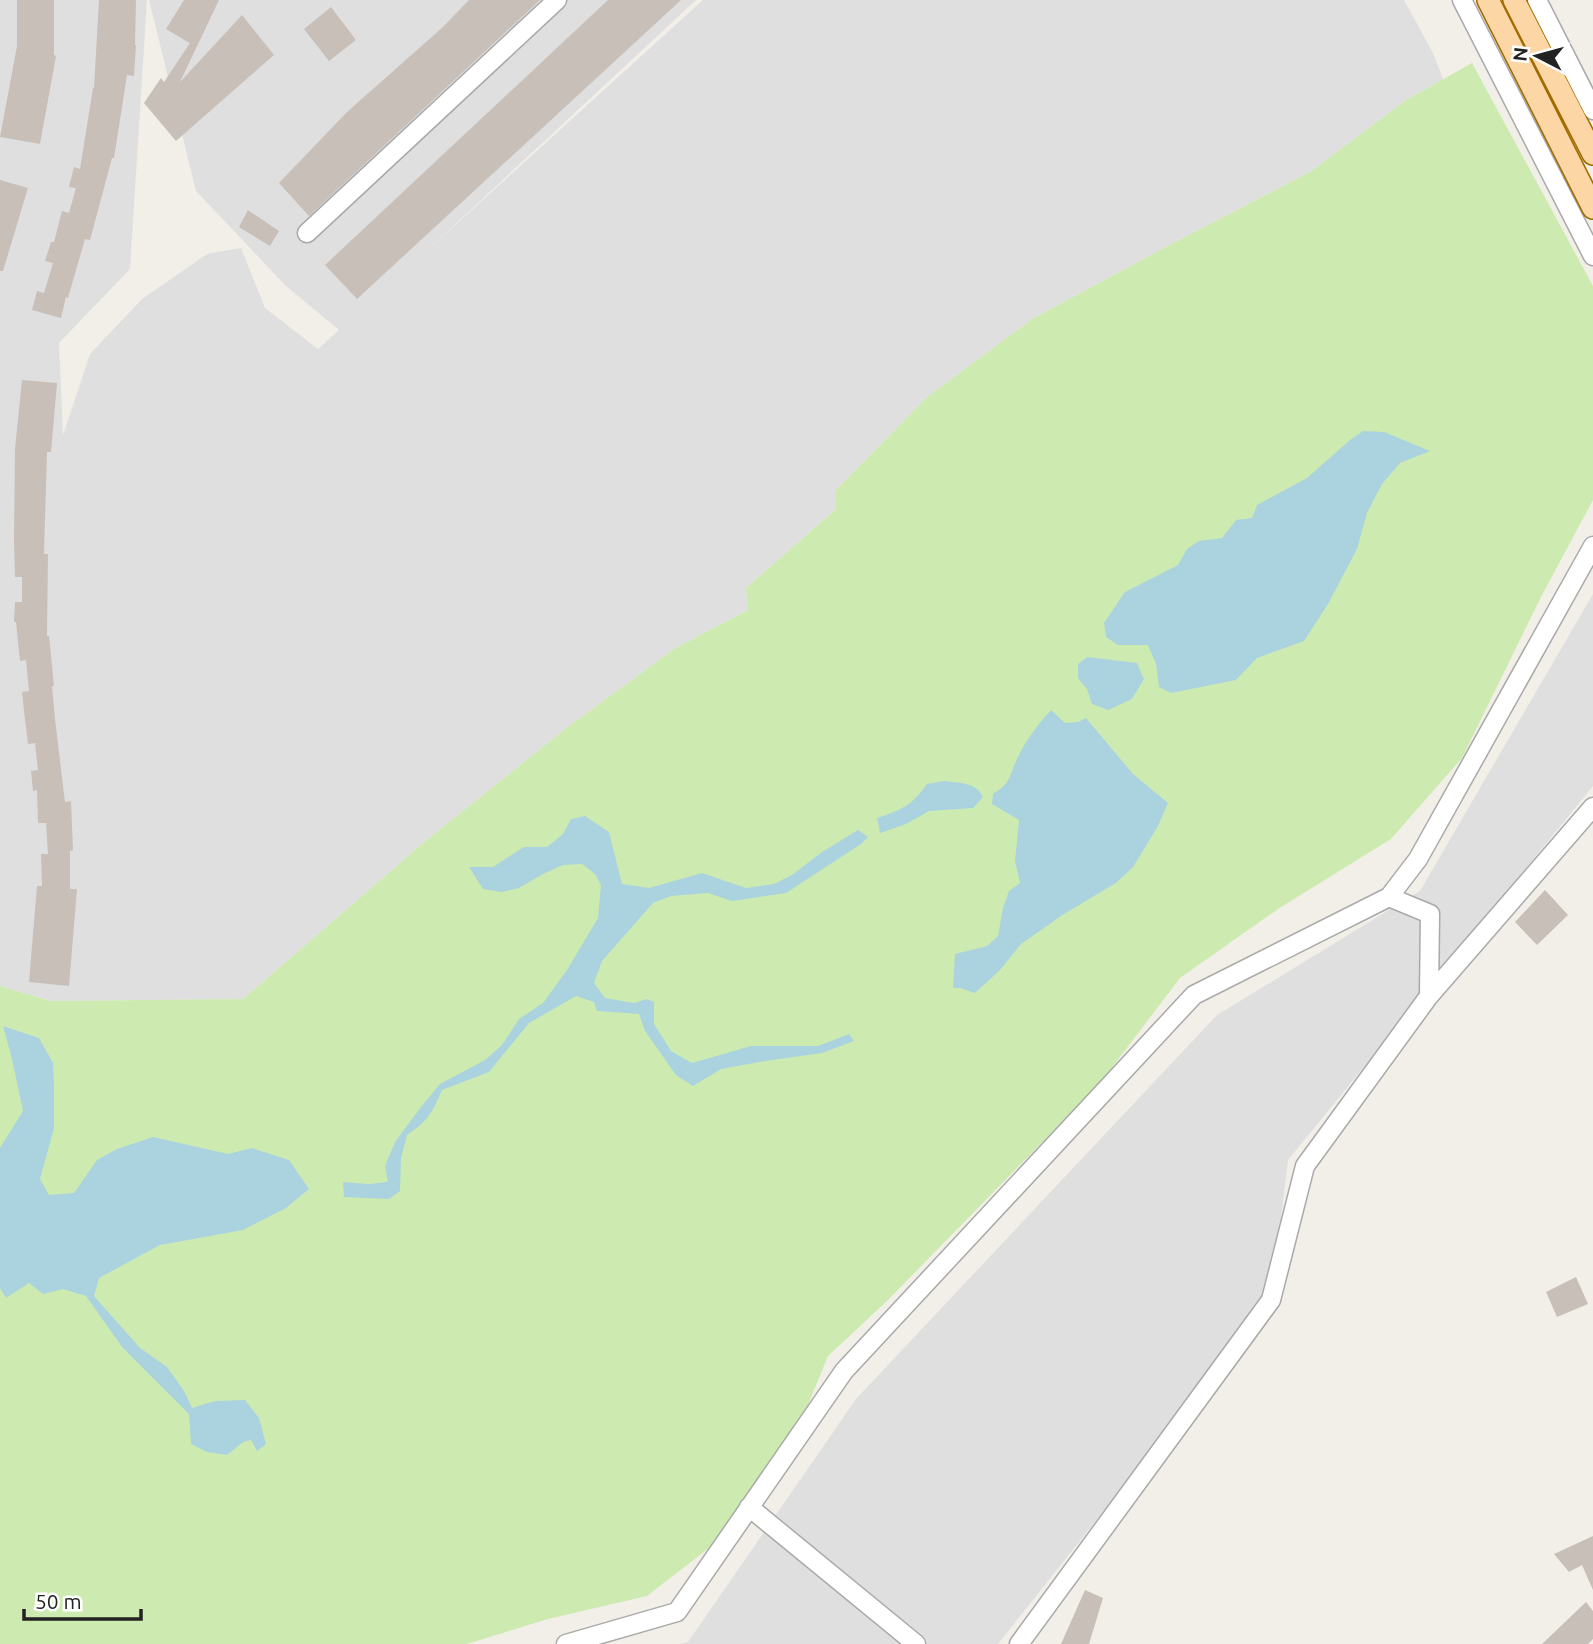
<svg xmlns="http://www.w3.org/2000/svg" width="1593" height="1644" font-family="Ubuntu,sans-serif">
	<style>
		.residential { fill: #e0dfdf }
		.grass { fill: #cdebb0 }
		.water { fill: #aad3df }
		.building { fill: #c7bfb8 }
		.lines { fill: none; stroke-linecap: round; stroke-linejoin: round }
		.minor-casing { stroke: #a9a9a9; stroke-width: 21 }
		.major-casing { stroke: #a06b00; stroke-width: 24 }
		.minor { stroke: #fff; stroke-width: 18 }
		.major { stroke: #fcd6a4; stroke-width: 21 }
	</style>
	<rect width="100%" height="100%" fill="#f2efe9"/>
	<path class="residential" d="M0,0H147L130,269L59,343L63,435L90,354L142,299L207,254L241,248L265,308L318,349L339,330L286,286L196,191L149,0H696L421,256L703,0H1404L1433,53L1443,79L1406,100L1310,172L1175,242L1032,319L927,397L835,491L837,508L746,588L748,610L674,649L565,729L423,843L243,999L51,1001L0,986Z
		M1593,594V786L1288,1160L1271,1300L998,1644H679L688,1642L856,1399L1217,1015L1420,891Z"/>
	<path class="grass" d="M1472,63L1593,286V500L1541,597L1462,758L1391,839L1278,909L1180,978L1101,1082L887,1301L828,1356L794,1439L749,1517L647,1596L548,1619L467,1644H0V986L51,1001L243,999L423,843L565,729L674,649L748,610L746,588L836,509L835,491L927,397L1032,319L1175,242L1310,172L1406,100Z"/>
	<path class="water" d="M1363,431L1384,432L1430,451L1400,463L1382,484L1367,513L1357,549L1328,604L1304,641L1257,658L1236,680L1171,693L1159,687L1156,664L1148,645H1118L1106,637L1104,623L1125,592L1178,565L1187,549L1199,541L1222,538L1236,520L1252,518L1257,505L1307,478L1350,440Z
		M1087,657L1137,663L1144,679L1132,699L1108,710L1092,704L1087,689L1078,678V664Z
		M1051,710L1065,723L1078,722L1086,718L1133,774L1168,803L1158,826L1133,867L1116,883L1064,914L1021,944L1000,970L975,993L960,988H953L955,954L987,946L998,936L1003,908L1009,891L1020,883L1015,861L1019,820L992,804L993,794C1013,782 1008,776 1018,757C1026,740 1039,723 1051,710Z
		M944,781C959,783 976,782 983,797L973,808L929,811L906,824L880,833L877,818C903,809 910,807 927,784Z
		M585,816L609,832L622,884L649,888L702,873L746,888L774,884L792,875L822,852L858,830L868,837L861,844L786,893L732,901L708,893L671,896L653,903L602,961L594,983L605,998L634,1003L647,999L654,1002V1024L671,1051L692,1063L751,1046H818L849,1034L854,1041L822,1053L765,1061L721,1069L693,1086L676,1075L645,1031L639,1014L597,1011L594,1002L576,996L529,1023L489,1072L442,1090C432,1113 429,1120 407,1135L401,1158L400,1191L389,1199L344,1197L343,1182L369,1184L388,1182L385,1166L395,1142L421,1107L440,1084L485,1060L502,1045L519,1019L543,1003L567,970L598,918L601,885L595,874L582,864L563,865L543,874L519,888L502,892L483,889L469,867H493L524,847H547L563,834L571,819Z
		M3,1026L39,1038L53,1063L54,1088V1128L40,1179L49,1195L74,1193L97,1160L117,1149L153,1137L228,1154L252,1148L289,1160L309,1189L286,1208L243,1230L160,1245L99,1278L94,1296L140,1348L167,1367L184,1391L192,1408L215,1401L245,1400L259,1418L266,1444L257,1451L251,1440L243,1442L227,1455L207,1452L191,1444L189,1414L122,1347L86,1296L63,1289L43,1294L29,1283L6,1298L0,1288V1148L23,1111L12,1059Z"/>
	<path class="building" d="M17,0H54V55L56,56L40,144L0,137L17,46Z
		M99,0H136L135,45H136L134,76L127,75L114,158H112L90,240L85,239L68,298L66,297L61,318L32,310L37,291L44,293L53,263L45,261L51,242H54L62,211L69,213L76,188L69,187L74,167L80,169L93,88H94Z
		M184,0H219L180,82L242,15L274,55L176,141L144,103L161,78L164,82L190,43L193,45L166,29Z
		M469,0H540L309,216L279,183L347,112L443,27Z
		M608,0H681L357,299L325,265Z
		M331,7L356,40L329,61L304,29Z
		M0,180L28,188L3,271H0Z
		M248,210L279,231L270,246L239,227Z
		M22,380L57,383L51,452H47L44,554H48L47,636H49L54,686H52L55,719L65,802L71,801L73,850L70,851V889H77L69,986L29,982L37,886H42L41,854H48L46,823H38L37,790L33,791L31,771L38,770L35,743L28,744L24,711L22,692L29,691L26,660L20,661L16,622H14L15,602H22V577H15L14,540L15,449Z
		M1545,890L1568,915L1537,945L1515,922Z
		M1576,1277L1588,1304L1557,1317L1546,1292Z
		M1593,1536V1590L1582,1565L1569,1572L1554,1554Z
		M1085,1590L1103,1598L1089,1644H1061Z
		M1586,1602L1593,1611V1639L1588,1644H1542Z"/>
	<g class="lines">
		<g class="minor-casing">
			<path id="minor" d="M1462,0L1593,256
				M1537,0L1593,110
				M307,233L557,0
				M1389,897L1430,914L1429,996
				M749,1507L916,1644
				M566,1644L677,1612L844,1371L1194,995L1389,897L1418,859L1593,546
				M1019,1644L1271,1300L1305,1166L1429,996L1593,807"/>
		</g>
		<g class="major-casing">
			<path id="major" d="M1488,0L1593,208
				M1514,0L1593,154"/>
		</g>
		<use href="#minor" class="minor"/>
		<use href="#major" class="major"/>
	</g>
	<g transform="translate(1537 56) rotate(276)" stroke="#ffffff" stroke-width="5" paint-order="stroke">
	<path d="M0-5L12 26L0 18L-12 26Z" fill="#222222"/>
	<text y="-10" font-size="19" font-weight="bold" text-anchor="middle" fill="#222222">N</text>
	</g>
	<path d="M24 1609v10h117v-10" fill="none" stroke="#222222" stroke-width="3.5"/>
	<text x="35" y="1609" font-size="21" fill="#222222" stroke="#ffffff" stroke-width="5" paint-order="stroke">50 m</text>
</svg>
